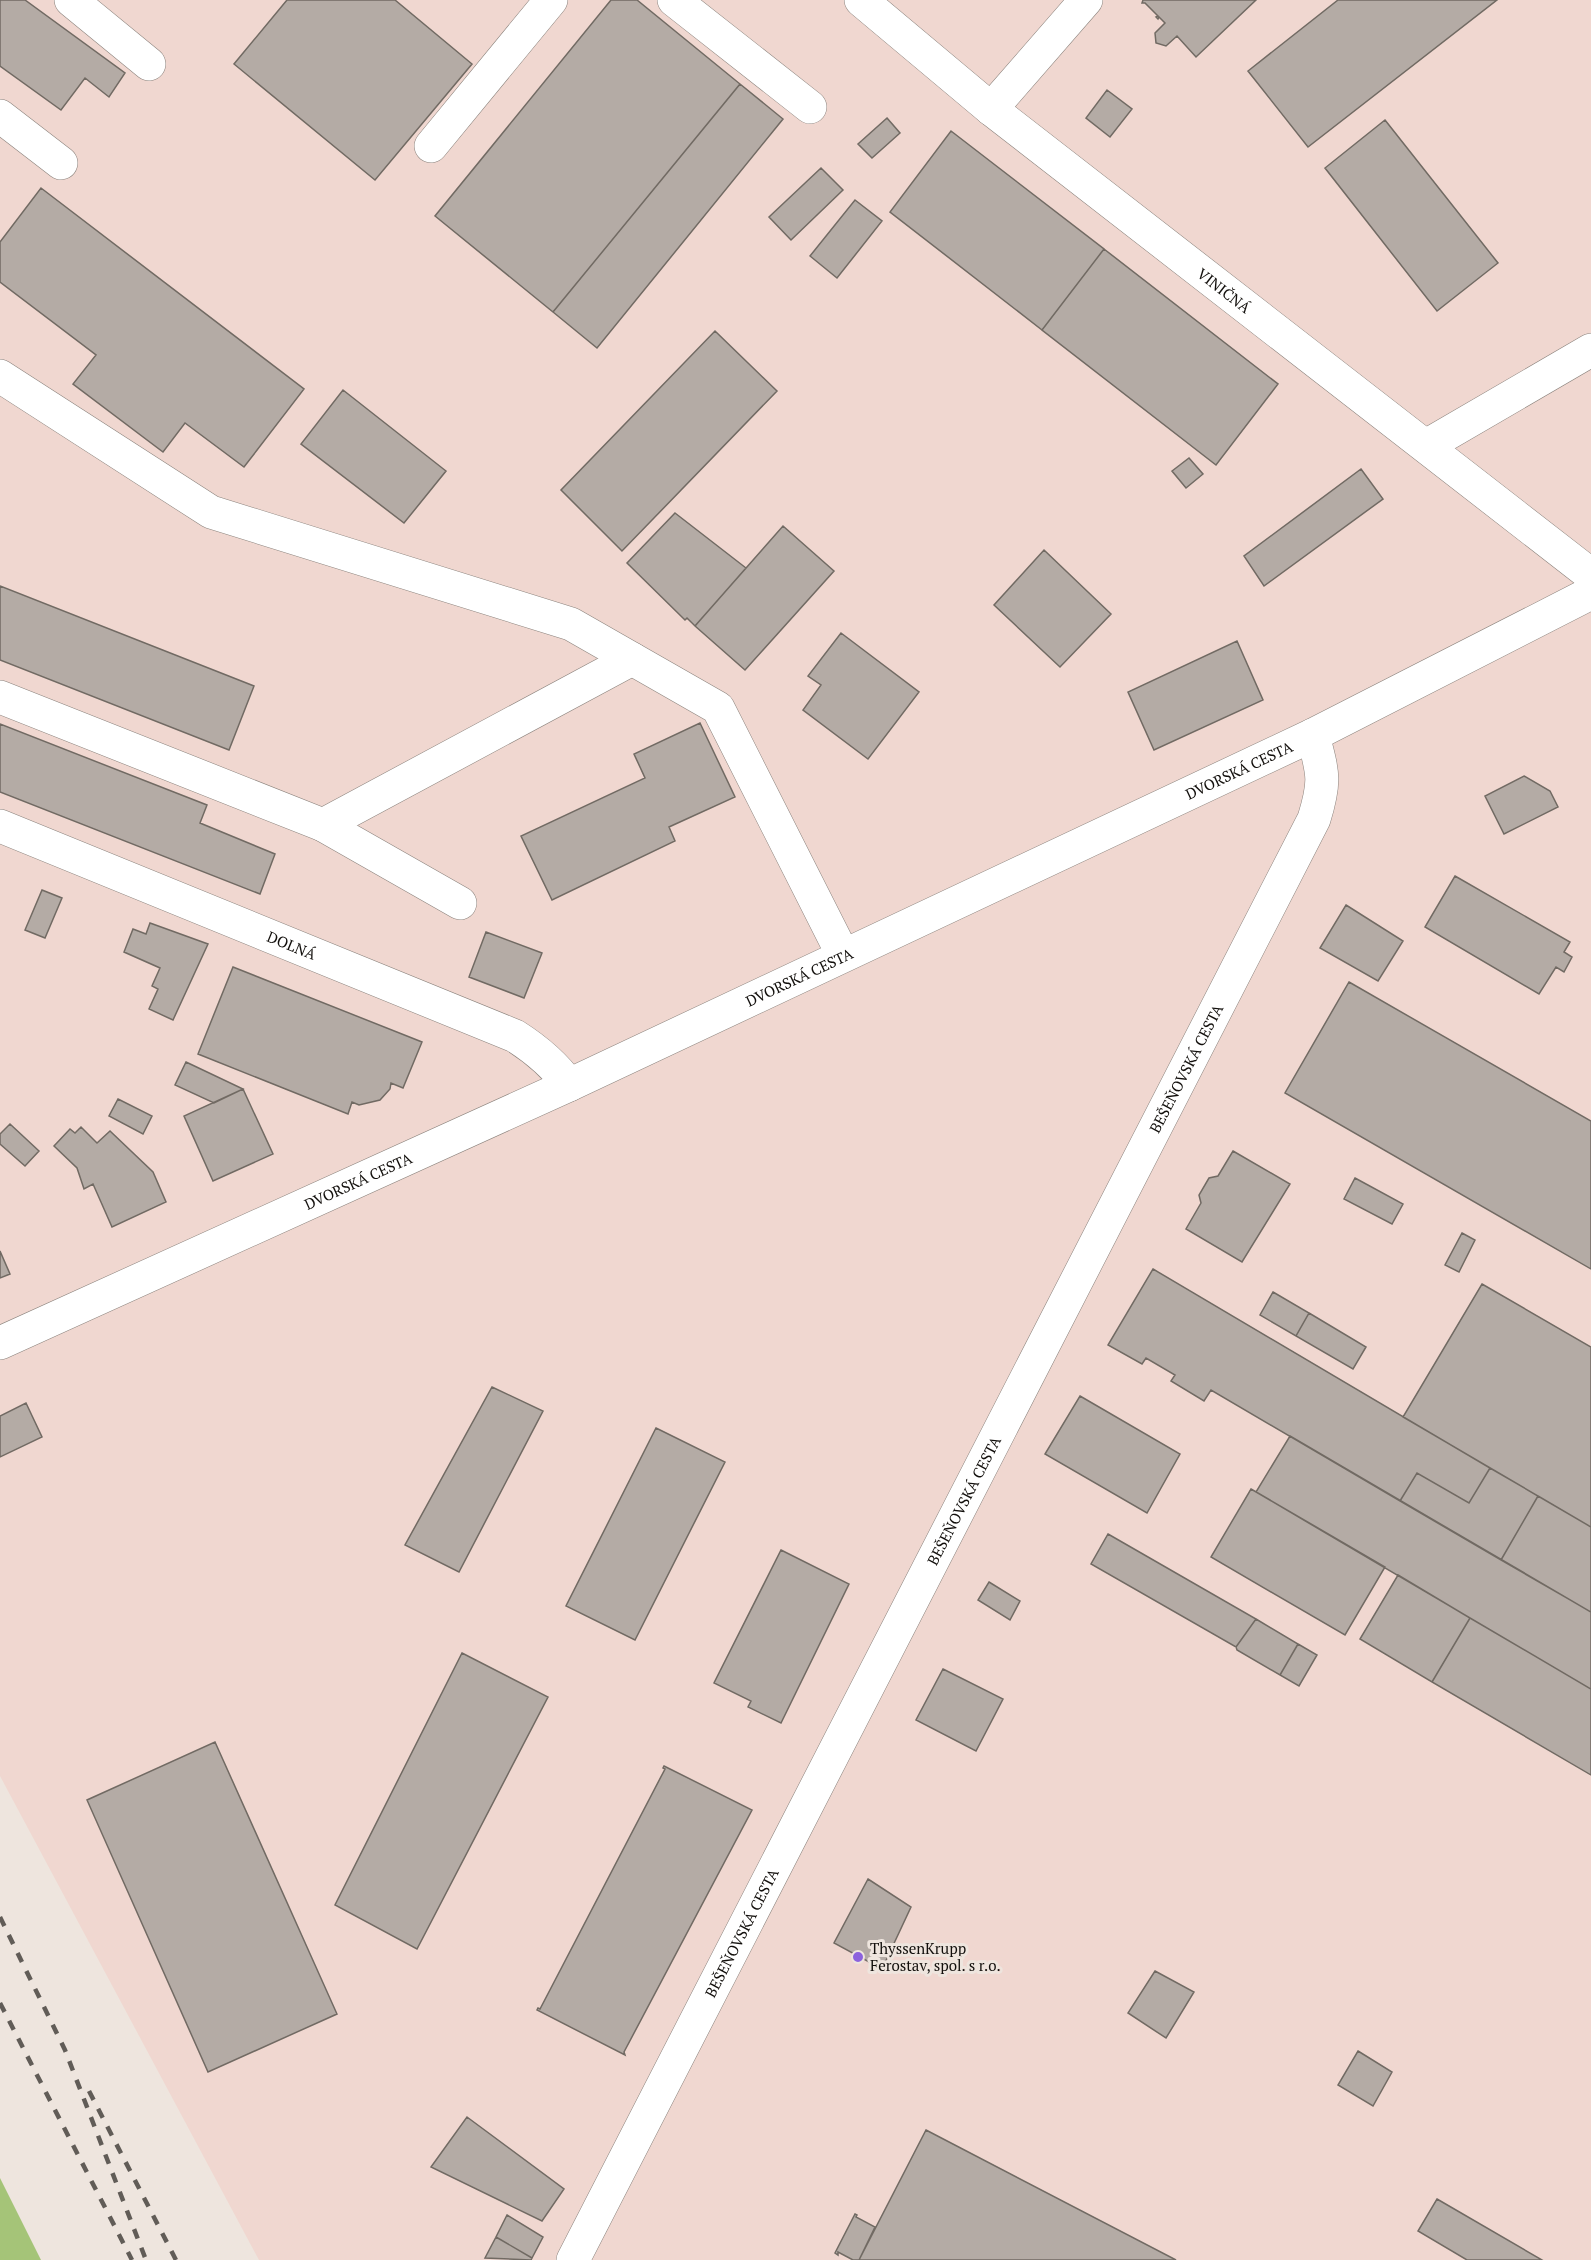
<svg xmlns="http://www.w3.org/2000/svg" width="1591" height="2260" font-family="'PT Serif',serif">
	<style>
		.industrial { fill: #f0d7d0 }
		.green { fill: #a5c478 }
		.building { fill: #b4aba5; stroke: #716a63; stroke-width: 1.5 }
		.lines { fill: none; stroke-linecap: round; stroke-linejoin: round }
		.minor-casing { stroke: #8b837d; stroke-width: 34 }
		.minor { stroke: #fff; stroke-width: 33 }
		.rail { stroke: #615c57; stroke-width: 4.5; stroke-dasharray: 10 10; stroke-linecap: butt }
		.poi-dot { fill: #8c62dd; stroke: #eee5de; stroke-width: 2 }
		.labels { text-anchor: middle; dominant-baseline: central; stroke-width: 6; stroke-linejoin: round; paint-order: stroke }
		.street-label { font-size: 15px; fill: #120f0c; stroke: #eee5de }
		.poi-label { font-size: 15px; fill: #120f0c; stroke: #eee5de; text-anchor: start }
	</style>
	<rect width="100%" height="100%" fill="#eee5de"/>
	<path class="industrial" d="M0,0H1591V2260H259L0,1776Z"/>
	<path class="green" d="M0,2178L41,2260H0Z"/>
	<path class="building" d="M0,0H25L125,73L109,97L85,78L61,110L0,66Z
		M287,0H395L472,64L375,180L234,64Z
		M611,0H637L740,84L553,312L435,216Z
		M1143,0H1256L1196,57L1177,36L1166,46L1156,43L1155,33L1165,23L1159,17L1158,19L1156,17L1158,16L1145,3H1142Z
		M1338,0H1497L1308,147L1248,71Z
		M740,84L783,119L597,348L553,312Z
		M1107,90L1132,109L1110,137L1086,118Z
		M887,118L900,133L872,158L858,144Z
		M1385,120L1498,263L1437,311L1325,168Z
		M951,131L1104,249L1042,330L890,212Z
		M821,168L843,190L791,240L769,217Z
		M41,188L304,389L244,467L185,423L163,452L73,384L96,355L0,282V242Z
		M855,200L882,221L837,278L810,256Z
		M1104,249L1278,384L1216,465L1042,330Z
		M715,331L777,391L622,551L561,490Z
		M343,390L446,471L404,523L301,444Z
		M1189,458L1203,474L1186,488L1172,471Z
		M1361,469L1383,499L1264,586L1244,556Z
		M675,513L746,568L695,626L687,618L685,620L627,563Z
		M783,526L834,571L745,670L695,626Z
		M1044,550L1111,614L1060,667L994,605Z
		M0,586L254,686L229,750L0,660Z
		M841,633L919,692L868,759L803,710L821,685L808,676Z
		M1237,641L1263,700L1154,750L1128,692Z
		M700,723L735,797L669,827L675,841L552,900L521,836L645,778L634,754Z
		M0,724L207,805L200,823L275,854L260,894L0,792Z
		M1524,776L1550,791L1558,807L1504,834L1485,796Z
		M1455,876L1570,942L1564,952L1572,957L1564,972L1556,967L1539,994L1425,927Z
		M42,890L62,898L45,938L25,930Z
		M1346,905L1403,941L1378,981L1320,948Z
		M150,923L208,944L173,1020L149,1009L158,989L152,986L160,968L124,952L133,929L146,934Z
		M486,932L542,953L524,998L469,977Z
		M233,967L422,1042L403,1088L391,1083L390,1089L380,1100L359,1105L352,1102L348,1114L198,1054Z
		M1349,982L1591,1121V1269L1285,1093Z
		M186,1062L243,1089L214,1103L175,1085Z
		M243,1089L273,1154L213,1181L184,1116Z
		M118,1099L152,1116L143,1134L109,1116Z
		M10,1124L39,1151L25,1166L0,1144V1134Z
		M81,1127L97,1143L110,1131L153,1172L166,1202L112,1227L93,1184L84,1189L77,1168L54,1146L70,1129L75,1133Z
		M1233,1151L1290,1184L1242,1262L1186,1229L1201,1203L1199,1195L1209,1178L1218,1176Z
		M1355,1178L1403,1204L1392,1224L1344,1199Z
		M1462,1233L1475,1240L1459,1272L1445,1265Z
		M0,1251L10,1274L0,1278Z
		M1153,1269L1490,1468L1469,1503L1417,1473L1400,1501L1211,1390L1204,1401L1171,1381L1175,1375L1146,1358L1142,1364L1108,1345Z
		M1482,1284L1591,1347V1527L1403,1417Z
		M1273,1292L1309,1313L1296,1336L1260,1315Z
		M1309,1313L1366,1347L1353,1369L1296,1336Z
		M492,1387L543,1411L459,1572L405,1545Z
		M1080,1396L1180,1454L1147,1513L1045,1454Z
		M26,1403L42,1437L0,1457V1416Z
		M656,1428L725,1462L635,1640L566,1606Z
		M1290,1436L1591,1612V1689L1256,1492Z
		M1490,1468L1538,1496L1501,1560L1400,1501L1417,1473L1469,1503Z
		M1251,1489L1385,1567L1345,1635L1211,1557Z
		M1538,1496L1591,1527V1612L1501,1560Z
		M1108,1534L1256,1619L1236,1647L1091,1564Z
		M781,1550L849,1584L781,1723L748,1707L751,1701L714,1683Z
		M1398,1575L1470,1618L1432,1682L1360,1639Z
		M989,1582L1020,1601L1010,1620L978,1600Z
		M1470,1618L1591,1689V1775L1432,1682Z
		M1256,1619L1298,1644L1280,1675L1237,1650L1236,1647Z
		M1298,1644L1317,1655L1299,1686L1280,1675Z
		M462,1653L548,1697L417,1949L335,1905Z
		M943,1669L1003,1699L976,1751L916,1720Z
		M215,1742L337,2014L208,2072L87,1800Z
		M664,1766L752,1810L624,2052L625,2055L537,2010L538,2008L540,2009L665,1769L663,1768Z
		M868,1879L911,1907L882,1969L834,1943Z
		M1155,1971L1194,1992L1166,2038L1128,2013Z
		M1358,2051L1392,2072L1373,2106L1338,2085Z
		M467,2117L564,2189L542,2221L431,2167Z
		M926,2130L1176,2260H859Z
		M1437,2199L1542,2260H1467L1418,2231Z
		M855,2214L857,2215L856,2217L875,2227L859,2260H853L838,2252V2255L835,2253Z
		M507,2215L543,2237L532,2258L496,2237Z
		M496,2237L532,2258L531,2260L485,2258Z"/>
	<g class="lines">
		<g class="minor-casing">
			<g id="minor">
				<path d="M71,0L149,64"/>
				<path d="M674,0L810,107"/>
				<path id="s1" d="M861,0L991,109L1591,575"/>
				<path d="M991,109L1086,0"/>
				<path d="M0,116L61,163"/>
				<path d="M431,146L551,0"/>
				<path d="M0,376L211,512L571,624L718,708L843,955"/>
				<path d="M1426,446L1591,350"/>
				<path d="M0,697L323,825L460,903"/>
				<path d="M323,825L632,659"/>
				<path id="s2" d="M0,826L515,1036C537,1050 554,1064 569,1085"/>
				<path id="s3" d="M0,1343L569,1085L1313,735L1591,593"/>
				<path id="s4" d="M573,2260L1314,819C1326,780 1323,774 1313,735"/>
			</g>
		</g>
		<use href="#minor" class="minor"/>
		<path class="rail" d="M0,1917L65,2050L146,2260
			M0,2003L132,2260
			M89,2091L176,2260"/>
	</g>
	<circle class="poi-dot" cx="858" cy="1957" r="6"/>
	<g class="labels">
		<g class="street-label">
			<text stroke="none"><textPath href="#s1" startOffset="465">VINIČNÁ</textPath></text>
			<text stroke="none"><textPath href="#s3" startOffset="1365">DVORSKÁ CESTA</textPath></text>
			<text stroke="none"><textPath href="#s2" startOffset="315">DOLNÁ</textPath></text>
			<text stroke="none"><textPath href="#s3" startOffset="879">DVORSKÁ CESTA</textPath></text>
			<text stroke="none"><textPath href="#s4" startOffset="1340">BEŠEŇOVSKÁ CESTA</textPath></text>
			<text stroke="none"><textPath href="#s3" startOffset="393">DVORSKÁ CESTA</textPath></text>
			<text stroke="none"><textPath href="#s4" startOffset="854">BEŠEŇOVSKÁ CESTA</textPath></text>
			<text stroke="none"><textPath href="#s4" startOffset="368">BEŠEŇOVSKÁ CESTA</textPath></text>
		</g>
		<g class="poi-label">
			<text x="870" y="1948">ThyssenKrupp<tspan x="870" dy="17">Ferostav, spol. s r.o.</tspan></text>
		</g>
	</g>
</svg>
